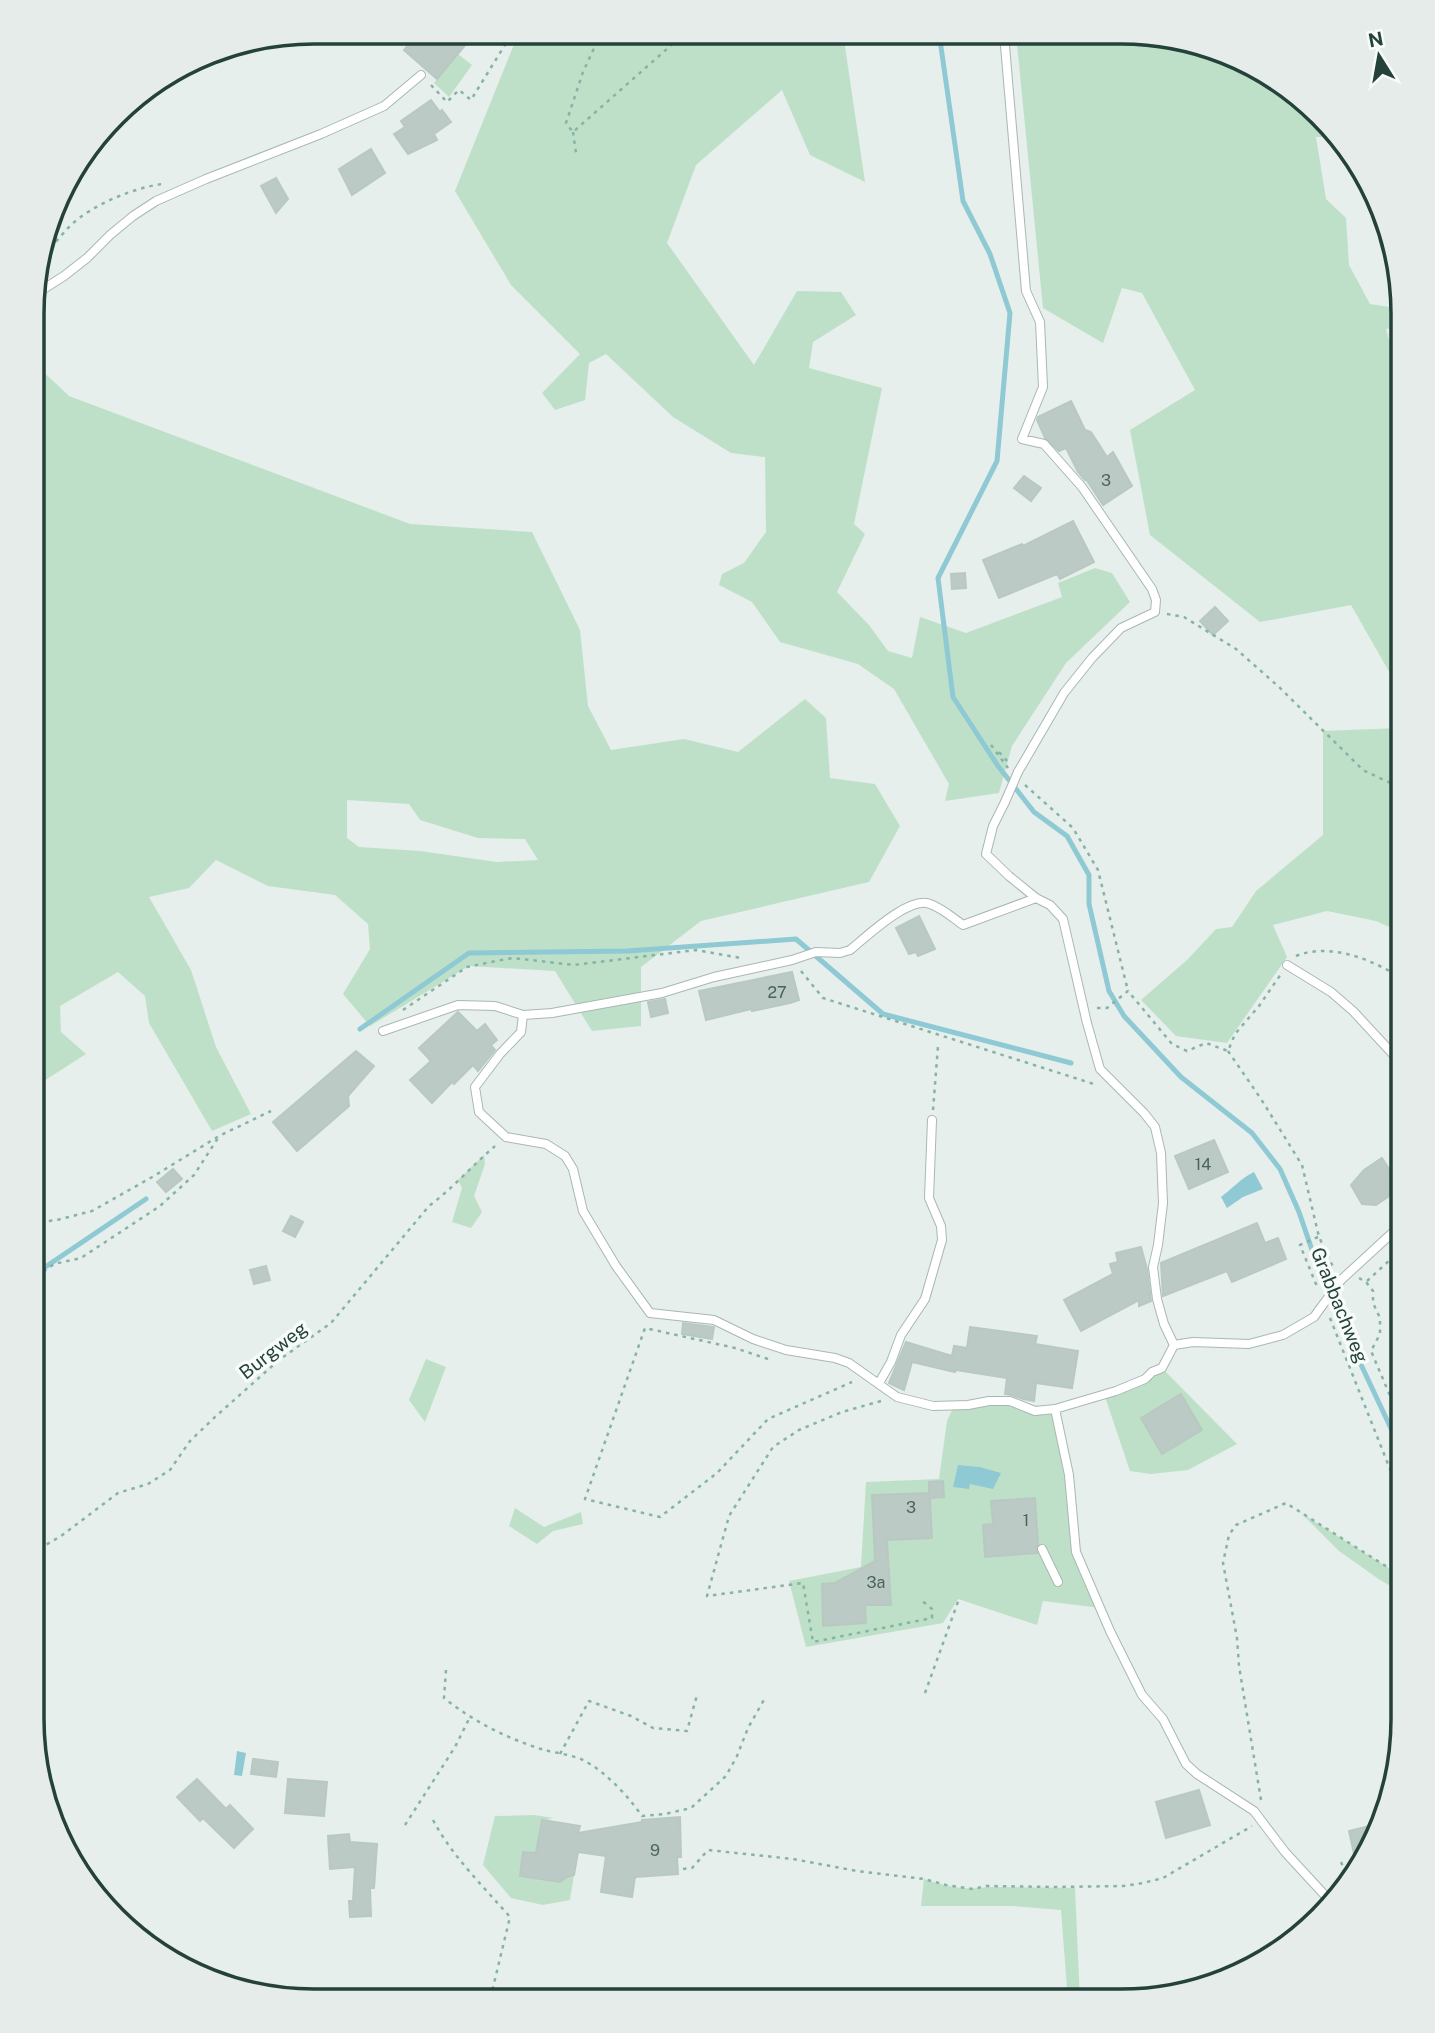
<svg xmlns="http://www.w3.org/2000/svg" width="1435" height="2033" font-family="'Public Sans',sans-serif">
	<style>
		.green { fill: #bfe0c8; fill-rule: evenodd }
		.water { fill: #8ec9d4 }
		.lines { fill: none; stroke-linecap: round; stroke-linejoin: round }
		.stream { stroke: #8ec9d4; stroke-width: 5 }
		.building { fill: #bbcac4; stroke: #b8c9c2; stroke-width: 2 }
		.service-casing { stroke: #a8b8b2; stroke-width: 10 }
		.path { stroke: #86b3a5; stroke-width: 2.5; stroke-dasharray: 3.5 5; stroke-linecap: butt }
		.service { stroke: #fff; stroke-width: 8 }
		.service-bridge-casing { stroke: #a8b8b2; stroke-width: 10; stroke-linecap: butt }
		.service-bridge { stroke: #fff; stroke-width: 8 }
		.labels { text-anchor: middle; dominant-baseline: central; stroke-width: 7; stroke-linejoin: round; paint-order: stroke }
		.number-label { font-size: 16px; fill: #4a645c }
		.street-label { font-size: 19px; fill: #24423a; stroke: #f7fbf9 }
		.rim { fill: none; stroke: #24423a; stroke-width: 3.5 }
	</style>
	<rect width="100%" height="100%" fill="#e6efeb"/>
	<path class="green" d="M519,32L843,33L865,182L810,155L782,90L696,165L667,243L754,365L797,291L841,292L856,315L813,342L809,368L882,388L854,524L865,534L837,592L869,625L888,651L912,658L920,617L966,633L1062,597L1058,583L1095,568L1112,573L1130,602L1066,663L1012,746L999,793L945,801L949,784L894,689L858,664L780,642L752,602L719,585L722,574L744,563L766,532L765,457L731,453L673,417L606,354L589,363L585,400L555,410L542,393L580,354L511,285L455,191Z
		M1016,34H1159L1229,53L1293,89L1332,137H1316L1326,199L1346,218L1349,265L1370,304L1403,309V326L1386,329L1396,365L1403,451V696L1351,605L1260,622L1150,535L1130,430L1195,390L1142,293L1122,288L1103,343L1043,308Z
		M458,54L472,65L449,97L434,83Z
		M34,363L69,396L410,524L532,532L580,630L588,706L611,750L684,739L738,752L805,699L826,718L830,778L875,784L900,826L869,882L701,921L641,967V1026L592,1031L555,971L469,966L370,1026L343,994L370,949L368,924L335,895L268,886L216,860L189,888L149,897L191,970L216,1047L251,1114L212,1131L149,1023L145,996L118,972L60,1006L61,1032L86,1054L33,1088V1021L34,1019L33,1017ZM347,800L409,804L420,820L478,838L525,839L538,860L497,862L420,851L359,847L347,838Z
		M1403,719V933L1376,921L1327,911L1273,925L1287,957L1227,1043L1176,1036L1141,1000L1187,960L1216,929L1232,927L1256,891L1323,835V731L1400,728Z
		M484,1155L485,1164L474,1196L482,1212L471,1228L452,1222L462,1188L458,1180Z
		M426,1359L446,1367L425,1422L409,1400Z
		M1162,1368L1237,1444L1188,1470L1151,1474L1130,1471L1104,1394Z
		M1010,1401L1035,1411L1055,1409L1069,1475L1076,1552L1101,1608L1043,1601L1037,1625L958,1599L943,1623L806,1647L789,1581L861,1567L866,1482L939,1479L947,1421L954,1406Z
		M515,1508L544,1527L581,1512L583,1524L553,1531L537,1544L509,1526Z
		M1301,1513L1403,1577V1593L1380,1580L1339,1551Z
		M535,1815L553,1818L541,1821L536,1853L523,1852L520,1876L560,1882L567,1877L574,1875L570,1900L543,1905L511,1898L483,1865L495,1816Z
		M924,1879C945,1886 965,1891 987,1887L1075,1888L1080,2001H1068L1061,1910L1013,1906H921Z"/>
	<path class="water" d="M1254,1172L1263,1189L1243,1197L1227,1208L1221,1197C1233,1188 1241,1178 1254,1172Z
		M958,1465L980,1467L1001,1473L993,1489L970,1484L969,1489L953,1487Z
		M237,1751L246,1753L242,1776L234,1775Z"/>
	<g class="lines">
		<path class="stream" d="M939,33L963,201L990,254L1010,313L997,461L938,578L953,697L998,766L1034,812L1067,836L1089,875V904L1109,991L1124,1016L1181,1077L1252,1133L1280,1169L1299,1212L1325,1288L1403,1454
			M360,1029L469,953L627,951L796,939L883,1014L1071,1063
			M32,1276L146,1199"/>
	</g>
	<path class="building" d="M418,32H476L437,79L404,50Z
		M431,100L440,112L442,110L451,122L434,134L437,140L408,154L394,134L405,127L401,121Z
		M371,149L385,173L352,195L339,169Z
		M276,178L288,199L276,213L261,186Z
		M1071,401L1085,430L1091,432L1107,457L1113,452L1132,486L1103,505L1086,479L1085,480L1078,472L1066,448L1059,451L1045,438L1037,420L1038,417Z
		M1024,476L1041,488L1031,501L1014,488Z
		M1073,521L1094,562L1060,579L1057,574L999,598L983,560L1022,544L1023,546Z
		M965,573L966,588L952,589L951,574Z
		M1215,607L1228,621L1213,635L1200,621Z
		M919,916L935,949L918,956L916,952L909,954L896,928Z
		M792,972L799,1000L790,1003L752,1011L751,1009L706,1020L699,991Z
		M665,999L668,1013L651,1017L648,1002Z
		M458,1012L477,1031L485,1024L497,1040L491,1045L495,1050L478,1071L473,1065L454,1084L452,1082L432,1103L410,1080L431,1061L419,1048Z
		M356,1051L374,1066L348,1096L349,1106L297,1151L273,1122Z
		M1214,1140L1228,1172L1189,1189L1175,1156Z
		M1382,1158L1401,1188L1376,1205L1362,1204L1351,1185L1364,1170Z
		M173,1169L182,1179L166,1192L157,1182Z
		M291,1216L303,1222L295,1237L283,1231Z
		M1257,1223L1265,1243L1278,1238L1286,1259L1232,1282L1227,1271L1163,1296L1161,1263Z
		M1141,1247L1147,1269L1151,1301L1139,1306V1300L1081,1331L1064,1300L1113,1274L1110,1264L1118,1262L1116,1253Z
		M266,1266L270,1280L254,1284L250,1270Z
		M683,1323L714,1327L712,1339L682,1334Z
		M970,1327L1037,1336L1035,1344L1078,1351L1072,1388L1036,1383L1034,1401L1023,1399L1012,1395L1005,1394L1007,1378L956,1370L955,1372L912,1362L904,1390L889,1383L906,1342L952,1356L954,1346L967,1348Z
		M1181,1394L1202,1430L1162,1454L1141,1418Z
		M943,1481L944,1497L930,1498L932,1538L887,1540L891,1605H865L866,1623L823,1626L822,1584L835,1583L875,1561L872,1495L929,1493V1482Z
		M1035,1498L1038,1544L1036,1548L1037,1553L985,1557L983,1525L993,1524L991,1501Z
		M253,1759L278,1762L276,1777L251,1774Z
		M197,1779L226,1809L230,1805L253,1829L234,1848L203,1818L200,1821L177,1797Z
		M288,1779L327,1782L324,1816L285,1813Z
		M1199,1790L1210,1825L1166,1838L1156,1802Z
		M680,1817L681,1857H677L678,1874L635,1877L632,1897L601,1892L606,1856L578,1852L574,1875L567,1877L560,1882L520,1876L523,1852L536,1853L542,1820L580,1826L578,1833L642,1822V1820Z
		M1382,1823L1371,1846L1358,1872L1349,1831Z
		M349,1834L350,1842L377,1844L374,1888H370L371,1916L350,1917L349,1901H353L355,1867L330,1869L328,1836Z"/>
	<g class="lines">
		<g class="service-casing">
			<path id="service" d="M1004,34L1026,291L1040,322L1043,387L1022,439L1044,444L1082,487L1152,589L1156,600L1155,612L1121,628L1092,658L1064,693L1018,772
				M34,295L64,276L87,258L110,235L133,216L156,201L206,179L321,134L384,106L421,75
				M1005,802L993,826L986,854L1009,876L1036,898L1050,905L1063,919L1087,1023L1100,1069L1144,1113L1155,1127L1161,1153L1163,1203L1158,1245L1153,1267L1157,1299L1164,1324L1174,1345
				M1287,965L1331,992L1353,1011L1403,1065
				M523,1015L552,1013L662,993L714,977L792,960L816,952L840,953L850,950C866,937 910,895 930,904C942,908 953,918 963,925L1036,898
				M383,1031L458,1005L495,1006L523,1015L521,1032L500,1054L475,1087L479,1112L506,1137L546,1144L565,1156L573,1169L583,1211L616,1266L650,1313L714,1320L753,1339L786,1350L835,1358L849,1363L897,1397L933,1406L968,1405L989,1401H1010L1035,1411L1055,1409L1116,1391L1145,1379L1152,1372L1162,1368L1174,1345
				M1341,1280L1403,1223
				M1174,1345L1193,1342L1249,1344L1283,1335L1314,1317L1319,1310
				M879,1383L891,1362L901,1335L925,1299L942,1240L941,1226L929,1198L932,1120
				M1055,1409L1069,1475L1076,1552L1110,1631L1142,1695L1163,1719L1186,1764L1197,1774L1254,1811L1285,1852L1332,1903
				M1042,1549L1058,1582"/>
		</g>
		<path class="path" d="M595,32V46L583,72L566,123L573,132L685,33
			M431,85L447,102L459,90L471,100L511,35L510,32
			M573,132L576,153
			M42,251C55,247 61,234 71,225C92,205 133,188 162,184
			M1167,614L1184,617L1236,649L1279,687L1363,770L1403,789
			M991,745L1008,768
			M999,752L1009,763
			M1025,785L1073,828L1098,870L1128,991
			M1296,956C1331,942 1373,960 1403,979
			M801,971L823,998L1097,1085
			M1097,1008H1107L1128,991L1172,1044L1187,1051L1206,1043L1228,1051L1235,1034L1259,1006L1281,974
			M403,1010L467,967L496,961L513,958L574,965L696,950L741,958
			M1228,1051L1261,1099L1302,1165L1319,1237L1334,1269
			M933,1110L938,1046
			M32,1223L57,1220L92,1211L154,1176L219,1136L271,1111
			M1318,1237L1300,1245L1318,1289
			M1359,1278L1366,1282L1373,1291V1303L1380,1318V1334L1371,1351L1403,1426
			M1367,1281L1403,1248
			M32,1284L40,1274L54,1264L81,1258L160,1206L194,1175L218,1138
			M1330,1318L1390,1469L1403,1492
			M768,1359L735,1348L645,1328L585,1499L660,1517L717,1473L768,1419L852,1382
			M881,1401L842,1412L799,1430L773,1447L729,1516L707,1596L803,1583L813,1642L932,1618V1609L921,1600
			M32,1553L61,1536L118,1493L148,1484L170,1470L190,1441L215,1417L279,1360L331,1323L429,1206C453,1188 473,1165 495,1146
			M446,1670L444,1698C473,1721 506,1738 541,1749C554,1753 570,1754 583,1760C605,1771 628,1796 642,1816L665,1814L691,1808L726,1776L737,1756L748,1728L765,1698
			M925,1693L959,1599
			M560,1754L589,1701L631,1716L653,1728L687,1731L697,1695
			M1261,1800L1239,1666L1237,1638L1223,1563L1229,1535L1236,1525L1286,1503L1403,1577
			M433,1820C452,1856 483,1886 510,1917L490,2000
			M405,1825L455,1747L470,1717
			M1341,1862L1350,1883
			M683,1869L692,1868L708,1850L793,1859L857,1871L924,1879L946,1885L973,1889L986,1886L1057,1887L1123,1886L1143,1883L1163,1878L1252,1826
			M392,1997L401,1999"/>
		<use href="#service" class="service"/>
		<g class="service-bridge-casing">
			<path id="service-bridge" d="M1005,802L1018,772
				M1319,1310L1341,1280"/>
		</g>
		<use href="#service-bridge" class="service-bridge"/>
	</g>
	<g class="labels">
		<g class="number-label">
			<text x="1106" y="480">3</text>
			<text x="777" y="992">27</text>
			<text x="1203" y="1164">14</text>
			<text x="911" y="1507">3</text>
			<text x="1026" y="1520">1</text>
			<text x="876" y="1582">3a</text>
			<text x="655" y="1850">9</text>
		</g>
		<g class="street-label">
			<text transform="translate(1340 1305) rotate(68)">Grabbachweg</text>
			<text transform="translate(273 1350) rotate(-38)">Burgweg</text>
		</g>
	</g>
	<path d="M0 0H1435V2033H0ZM314 44H1121A270 270 0 0 1 1391 314V1719A270 270 0 0 1 1121 1989H314A270 270 0 0 1 44 1719V314A270 270 0 0 1 314 44Z" fill="#e6ecea" fill-rule="evenodd"/>
	<path class="rim" d="M314 44H1121A270 270 0 0 1 1391 314V1719A270 270 0 0 1 1121 1989H314A270 270 0 0 1 44 1719V314A270 270 0 0 1 314 44Z"/>
	<g transform="translate(1379 56) rotate(349)" stroke="#f7fbf9" stroke-width="5" paint-order="stroke">
	<path d="M0-5L12 26L0 18L-12 26Z" fill="#24423a"/>
	<text y="-10" font-size="19" font-weight="bold" text-anchor="middle" fill="#24423a">N</text>
	</g>
</svg>
